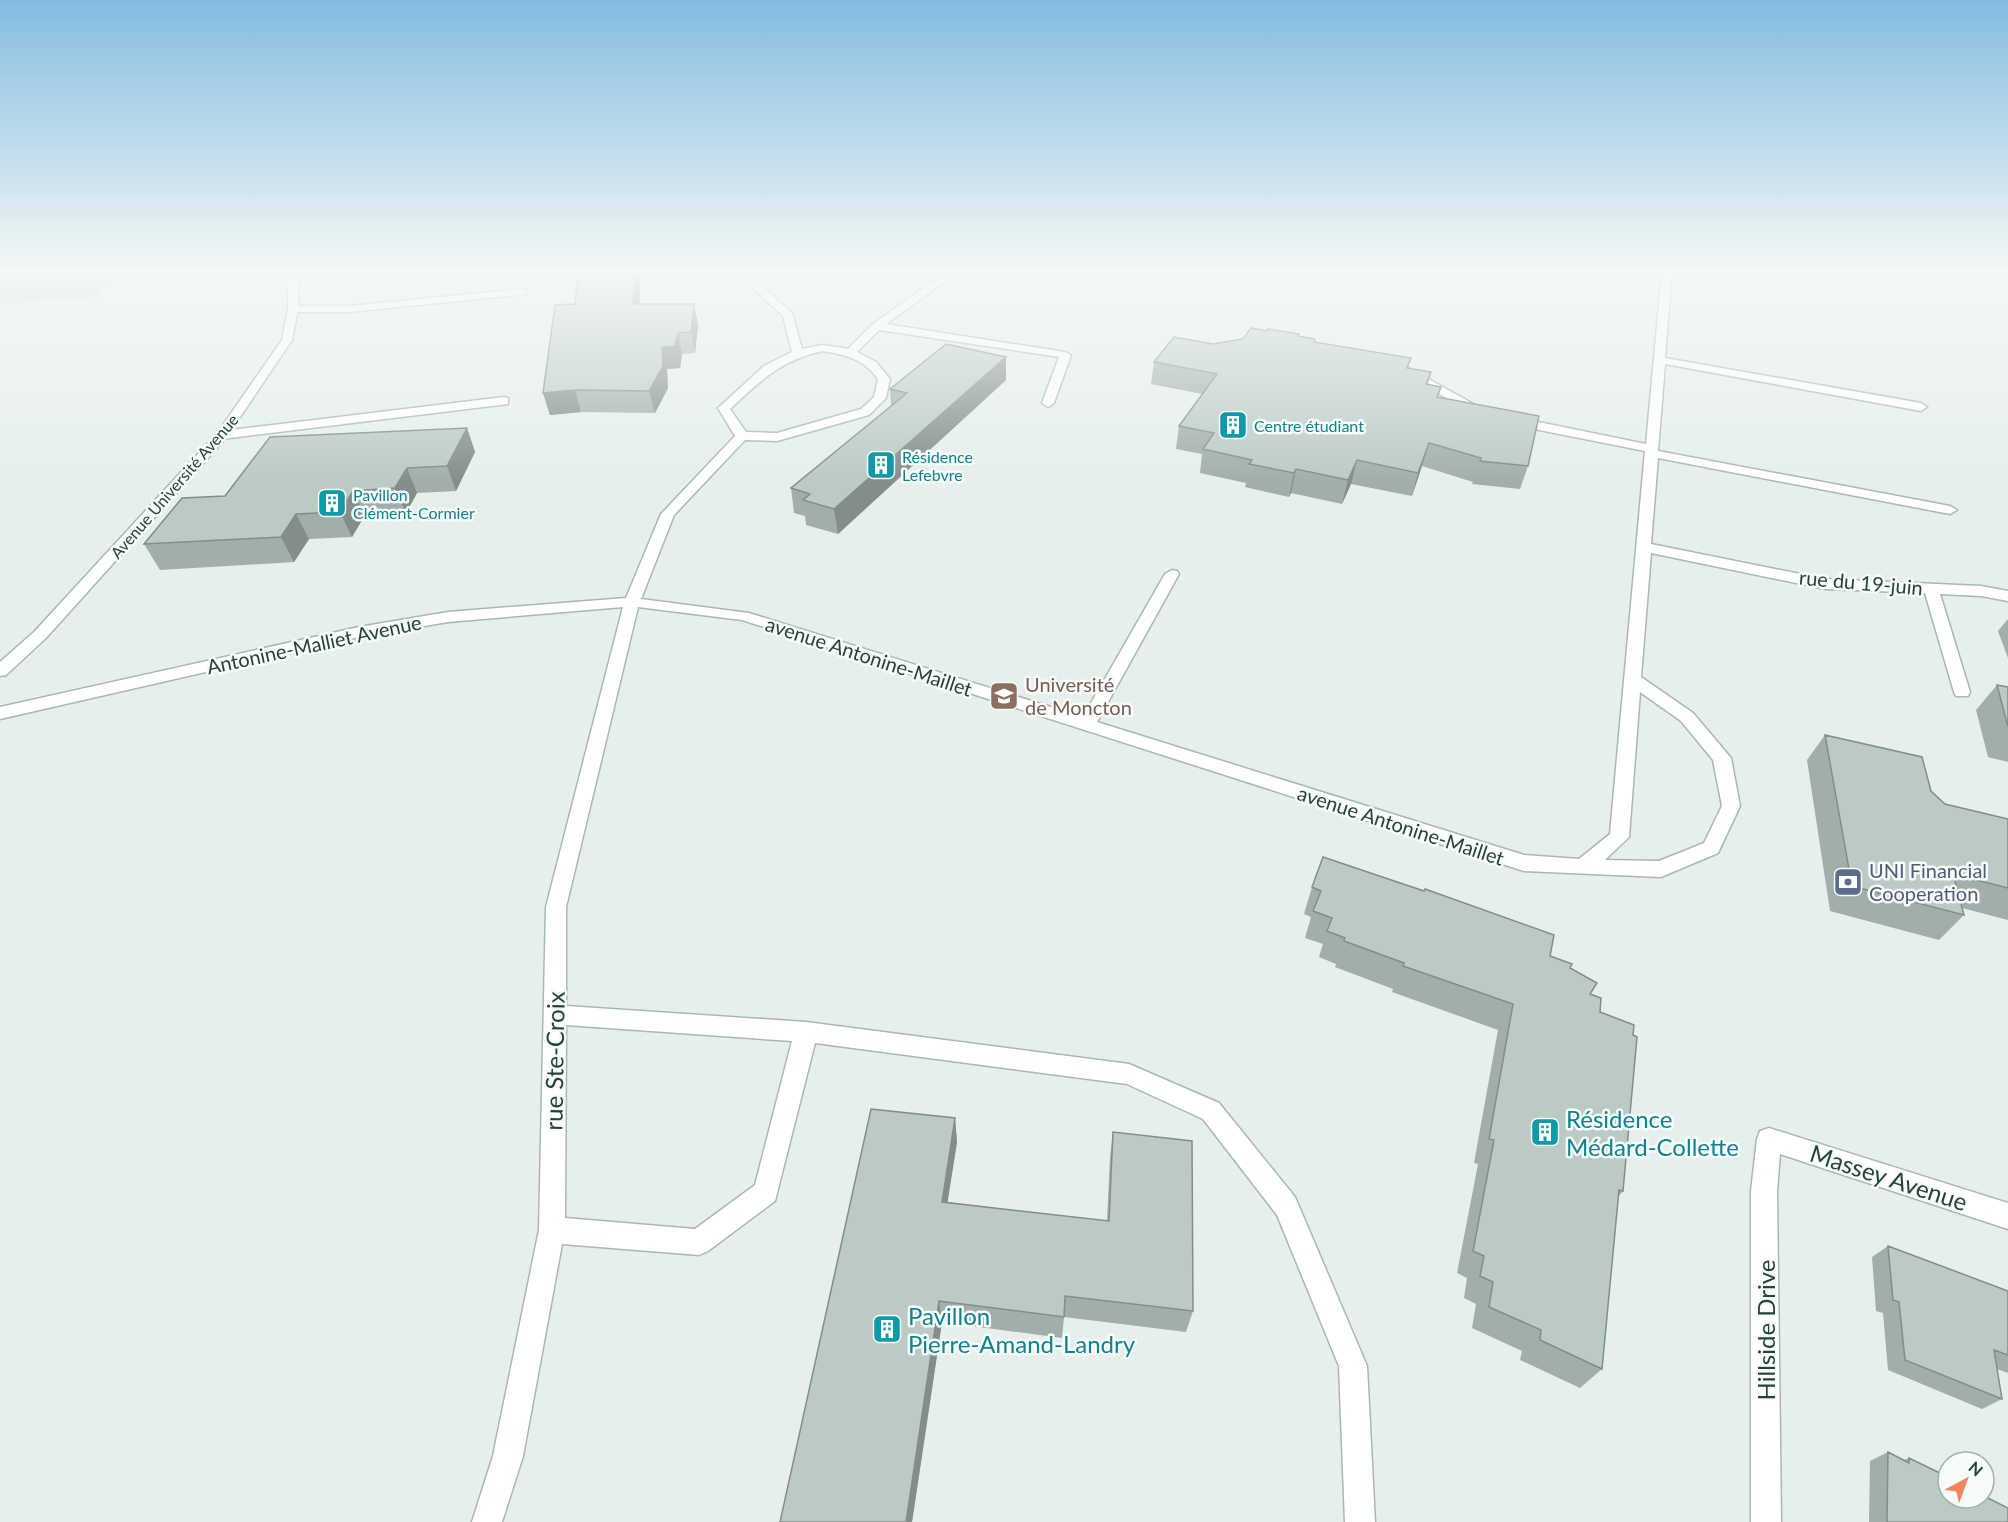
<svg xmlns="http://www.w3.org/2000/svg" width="2008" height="1522" font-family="Lato,sans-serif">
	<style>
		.green { fill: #bfe0c8 }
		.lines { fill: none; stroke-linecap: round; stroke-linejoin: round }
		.service-casing { stroke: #a8b8b2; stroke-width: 3 }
		.minor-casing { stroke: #a8b8b2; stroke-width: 3 }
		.tertiary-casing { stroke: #a8b8b2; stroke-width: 3 }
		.service { fill: #fff; fill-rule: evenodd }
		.minor { fill: #fff; fill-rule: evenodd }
		.tertiary { fill: #fff; fill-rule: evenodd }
		.wall { fill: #a1aea9 }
		.shaded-wall { fill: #838d89 }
		.building { fill: #bbcac4; stroke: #838d89; stroke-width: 1.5 }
		.labels { text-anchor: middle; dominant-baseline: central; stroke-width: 5; stroke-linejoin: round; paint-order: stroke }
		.far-culture-label { font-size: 16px; fill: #0d838f; stroke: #f7fbf9; text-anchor: start }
		.far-street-label { font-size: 16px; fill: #24423a; stroke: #f7fbf9 }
		.street-label { font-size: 20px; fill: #24423a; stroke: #f7fbf9 }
		.education-label { font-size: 20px; fill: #785e54; stroke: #f7fbf9; text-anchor: start }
		.service-label { font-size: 20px; fill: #4e5e75; stroke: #f7fbf9; text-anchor: start }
		.near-street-label { font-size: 24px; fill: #24423a; stroke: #f7fbf9 }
		.near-culture-label { font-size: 24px; fill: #0d838f; stroke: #f7fbf9; text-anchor: start }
	</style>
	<rect width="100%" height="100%" fill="#e6efeb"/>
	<path class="green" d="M0,271H122L98,297L0,304Z"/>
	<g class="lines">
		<g class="service-casing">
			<path id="service" d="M734,271H745L792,313L802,349L823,345L848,349L873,324L935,280L927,271H937L946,280L944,282L886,324L1065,352L1071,355L1054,403L1048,407L1042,403L1059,357L879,330L857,352L876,362L890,379L886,398L869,415L777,441L745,440L674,515L641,599L749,613L1083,717L1165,574L1172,570L1177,571L1179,574L1097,722L1524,855L1579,859L1610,834L1645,451L1514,425L1508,421L1510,418L1514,417L1646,444L1662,271H1672L1665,358L1921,403L1927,407L1921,411L1665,364L1658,451L1950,506L1957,510L1950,514L1658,458L1651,544L1825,579L1981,586L2008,591V601L1981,596L1940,594L1970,692L1968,696H1956L1954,692L1925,593L1825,589L1651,553L1641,677L1693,713L1731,758L1740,806L1718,853L1661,877L1524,871L742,620L638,607L566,907V1006L806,1022L1129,1064L1219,1103L1295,1197L1367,1366L1375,1522H1345L1339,1366L1277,1215L1203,1119L1127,1084L815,1043L775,1201L708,1251L699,1255L562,1244L523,1456L502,1522H472L493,1456L539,1230L546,907L623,607L448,622L359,637L0,719V707L359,627L448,612L626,598L661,514L735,436L718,408L764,366L792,352L783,316ZM823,351C846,355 864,359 878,379L874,397L861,409L777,433L746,432L730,409C761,380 781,360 823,351ZM1640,692L1681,721L1713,760L1722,806L1704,843L1659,861L1605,860L1629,837ZM566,1025L792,1041L755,1185L695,1229L565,1218Z
				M523,289L528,292L527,294L349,312H293L288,309L293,306H349Z
				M1407,367L1486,411L1488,414L1486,417H1478L1403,372L1401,370Z
				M504,397L508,398V404L222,439L216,435L222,431Z"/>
		</g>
		<g class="minor-casing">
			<path id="minor" d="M1769,1128L2008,1203V1229L1780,1154L1777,1191L1781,1522H1751V1191L1757,1139L1760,1131Z"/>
		</g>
		<g class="tertiary-casing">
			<path id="tertiary" d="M289,271H299L298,309L292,340L226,438L46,638L6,675L0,676V662L34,632L218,432L282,340L288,309Z"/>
		</g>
		<use href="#service" class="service"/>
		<use href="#minor" class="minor"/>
		<use href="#tertiary" class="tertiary"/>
	</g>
	<path class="wall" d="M578,271H641L639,304H694L698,325L695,353L682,354L680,368L667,369L668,388L655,413L581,412L550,415L543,393L575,304Z
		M1266,331L1299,334V336L1315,339V342L1408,368L1431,372L1428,384L1441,387L1438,397L1528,466L1520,489L1472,484L1473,482L1422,466L1412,496L1351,484L1342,504L1291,493L1289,497L1245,487L1246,483L1200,473L1202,454L1176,449L1179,426L1202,394L1151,384L1154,362L1213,344L1243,339Z
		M1006,380L838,534L806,525L805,516L794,513L791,488L891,406L890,389Z
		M467,428L475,452L456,491L417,493L406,513L365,515L352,537L309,539L294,562L160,570L144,544Z
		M2008,619V658L1998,631Z
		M1997,685L2008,687V762L1988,757L1976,710Z
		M1825,735L1931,791L1945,804L2008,819V920L1962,908L1964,915L1939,940L1830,911L1807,760Z
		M1312,887L1550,956L1570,968L1590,994L1600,1012L1633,1035L1623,1191L1618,1197L1602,1369L1580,1388L1520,1360L1522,1351L1472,1328L1476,1304L1464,1298L1467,1278L1457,1273L1478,1164L1474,1163L1498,1030L1392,992L1393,989L1335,967L1336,964L1319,957L1323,944L1305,938L1311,917L1304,914Z
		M955,1118L957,1142L947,1202L1107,1221L1110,1157L1113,1132L1193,1311L1186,1332L1064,1317L1062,1338L942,1322L912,1522H780Z
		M1888,1246L2008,1291V1373L1997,1369L2002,1399L1982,1409L1888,1370L1883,1313L1876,1311L1872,1257Z
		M1888,1452L1904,1460L1909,1458L2008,1522H1869L1870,1461Z"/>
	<path class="shaded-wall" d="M635,271H641L638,325L633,304Z
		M694,304L698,325L695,353L691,332Z
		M678,333L682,354L680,368L667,369L668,388L655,413L649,391L662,347Z
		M1006,357V380L838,534L834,509Z
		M575,390L581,412L550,415L543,393Z
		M467,428L475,452L456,491L447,466Z
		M1429,443L1422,466L1412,496L1418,473Z
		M1357,460L1351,484L1342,504L1348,480Z
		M407,468L417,493L406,513L395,488Z
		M1296,469L1291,493L1289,497L1294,473Z
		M353,491L365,515L352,537L340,512Z
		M296,514L309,539L294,562L281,537Z
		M955,1118L957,1142L944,1225L942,1202Z
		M939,1301L942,1322L912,1522H906Z"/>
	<path class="building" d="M578,271H635L633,304H694L691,332L678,333L675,346L662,347L663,366L649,391L575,390L543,393L555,305L575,304Z
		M1251,328L1266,331L1268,329L1299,334L1298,336L1315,339L1314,342L1411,358L1407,368L1431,372L1426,384L1441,387L1437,397L1539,416L1528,466L1480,461L1481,458L1429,443L1418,473L1357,460L1348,480L1296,469L1294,473L1249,464L1252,460L1203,449L1214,433L1179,426L1217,374L1154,362L1174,337L1213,344L1243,339Z
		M946,344L1006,357L834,509L803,500L810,494L791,488L907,393L890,389Z
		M467,428L447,466L407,468L395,488L353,491L340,512L296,514L281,537L144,544L182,498L225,496L270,437Z
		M1997,685L2008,687V727Z
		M1825,735L1922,757L1931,791L1945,804L2008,819V888L1953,874L1964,915L1852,886Z
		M1323,857L1424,891L1425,889L1554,935L1550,956L1572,964L1570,968L1597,983L1590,994L1601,998L1600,1012L1634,1025L1633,1035L1637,1037L1623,1191L1619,1190L1602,1369L1540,1340L1541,1330L1489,1307L1493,1282L1480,1276L1484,1256L1473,1251L1494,1140L1489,1139L1513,1004L1403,966L1404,963L1344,941L1345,938L1327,931L1332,918L1313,911L1321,891L1312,887Z
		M871,1109L955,1118L942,1202L1109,1221L1113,1132L1192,1141L1193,1311L1065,1296L1064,1317L939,1301L906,1522H780Z
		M1888,1246L2008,1291V1355L1994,1350L2002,1399L1905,1360L1899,1302L1893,1300Z
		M1888,1452L1909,1463V1458L1948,1477V1498H1984V1496L2008,1508V1522H1887Z"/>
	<linearGradient id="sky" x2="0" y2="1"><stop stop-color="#84bce0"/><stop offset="0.56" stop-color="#f4f8f6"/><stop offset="1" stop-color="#f4f8f6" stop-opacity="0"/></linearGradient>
	<rect width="2008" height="484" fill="url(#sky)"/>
	<defs>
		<g id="building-square" transform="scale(1.5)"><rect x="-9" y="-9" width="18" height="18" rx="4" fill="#0f9aa8" stroke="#f7fbf9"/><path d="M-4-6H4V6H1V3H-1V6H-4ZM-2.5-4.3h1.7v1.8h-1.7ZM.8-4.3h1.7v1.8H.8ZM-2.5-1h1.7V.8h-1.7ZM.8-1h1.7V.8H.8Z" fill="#fff"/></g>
		<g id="university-square" transform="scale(1.5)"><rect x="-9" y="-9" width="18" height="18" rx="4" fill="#8d6e63" stroke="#f7fbf9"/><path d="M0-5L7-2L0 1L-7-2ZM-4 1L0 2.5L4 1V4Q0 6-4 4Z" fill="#fff"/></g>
		<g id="bank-square" transform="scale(1.5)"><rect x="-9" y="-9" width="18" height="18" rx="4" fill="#5c6f8a" stroke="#f7fbf9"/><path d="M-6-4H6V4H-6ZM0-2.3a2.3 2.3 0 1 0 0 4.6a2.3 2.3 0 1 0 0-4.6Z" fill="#fff"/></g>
	</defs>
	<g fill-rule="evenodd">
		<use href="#building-square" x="1233" y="425"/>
		<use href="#building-square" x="881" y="465"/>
		<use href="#building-square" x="332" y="503"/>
		<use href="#university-square" x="1004" y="696"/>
		<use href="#bank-square" x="1848" y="882"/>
		<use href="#building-square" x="1545" y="1132"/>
		<use href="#building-square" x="887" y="1329"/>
	</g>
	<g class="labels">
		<g class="far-culture-label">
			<text x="1254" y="425">Centre étudiant</text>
			<text x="902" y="456">Résidence<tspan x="902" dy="18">Lefebvre</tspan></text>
			<text x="353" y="494">Pavillon<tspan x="353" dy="18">Clément-Cormier</tspan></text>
		</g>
		<g class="far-street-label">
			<text transform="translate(174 486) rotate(-49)">Avenue Université Avenue</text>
		</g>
		<g class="street-label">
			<text transform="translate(1861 582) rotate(5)">rue du 19-juin</text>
			<text transform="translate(314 644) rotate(-12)">Antonine-Malliet Avenue</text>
			<text transform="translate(869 656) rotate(18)">avenue Antonine-Maillet</text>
			<text transform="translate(1401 825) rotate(18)">avenue Antonine-Maillet</text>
		</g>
		<g class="education-label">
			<text x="1025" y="684">Université<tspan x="1025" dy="23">de Moncton</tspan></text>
		</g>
		<g class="service-label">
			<text x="1869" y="870">UNI Financial<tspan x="1869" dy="23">Cooperation</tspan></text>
		</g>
		<g class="near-street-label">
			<text transform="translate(554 1061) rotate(-89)">rue Ste-Croix</text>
			<text transform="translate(1889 1177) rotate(18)">Massey Avenue</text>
			<text transform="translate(1765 1330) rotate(-90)">Hillside Drive</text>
		</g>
		<g class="near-culture-label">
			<text x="1566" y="1118">Résidence<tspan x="1566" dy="28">Médard-Collette</tspan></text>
			<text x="908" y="1315">Pavillon<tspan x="908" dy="28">Pierre-Amand-Landry</tspan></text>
		</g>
	</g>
	<g transform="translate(1966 1480) rotate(41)"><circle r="28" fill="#f7fbf9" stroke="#a3b1ad" stroke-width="1.5"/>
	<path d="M0-4.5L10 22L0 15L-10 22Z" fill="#f4845f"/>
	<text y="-9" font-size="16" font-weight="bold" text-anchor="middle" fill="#24423a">N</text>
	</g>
</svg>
